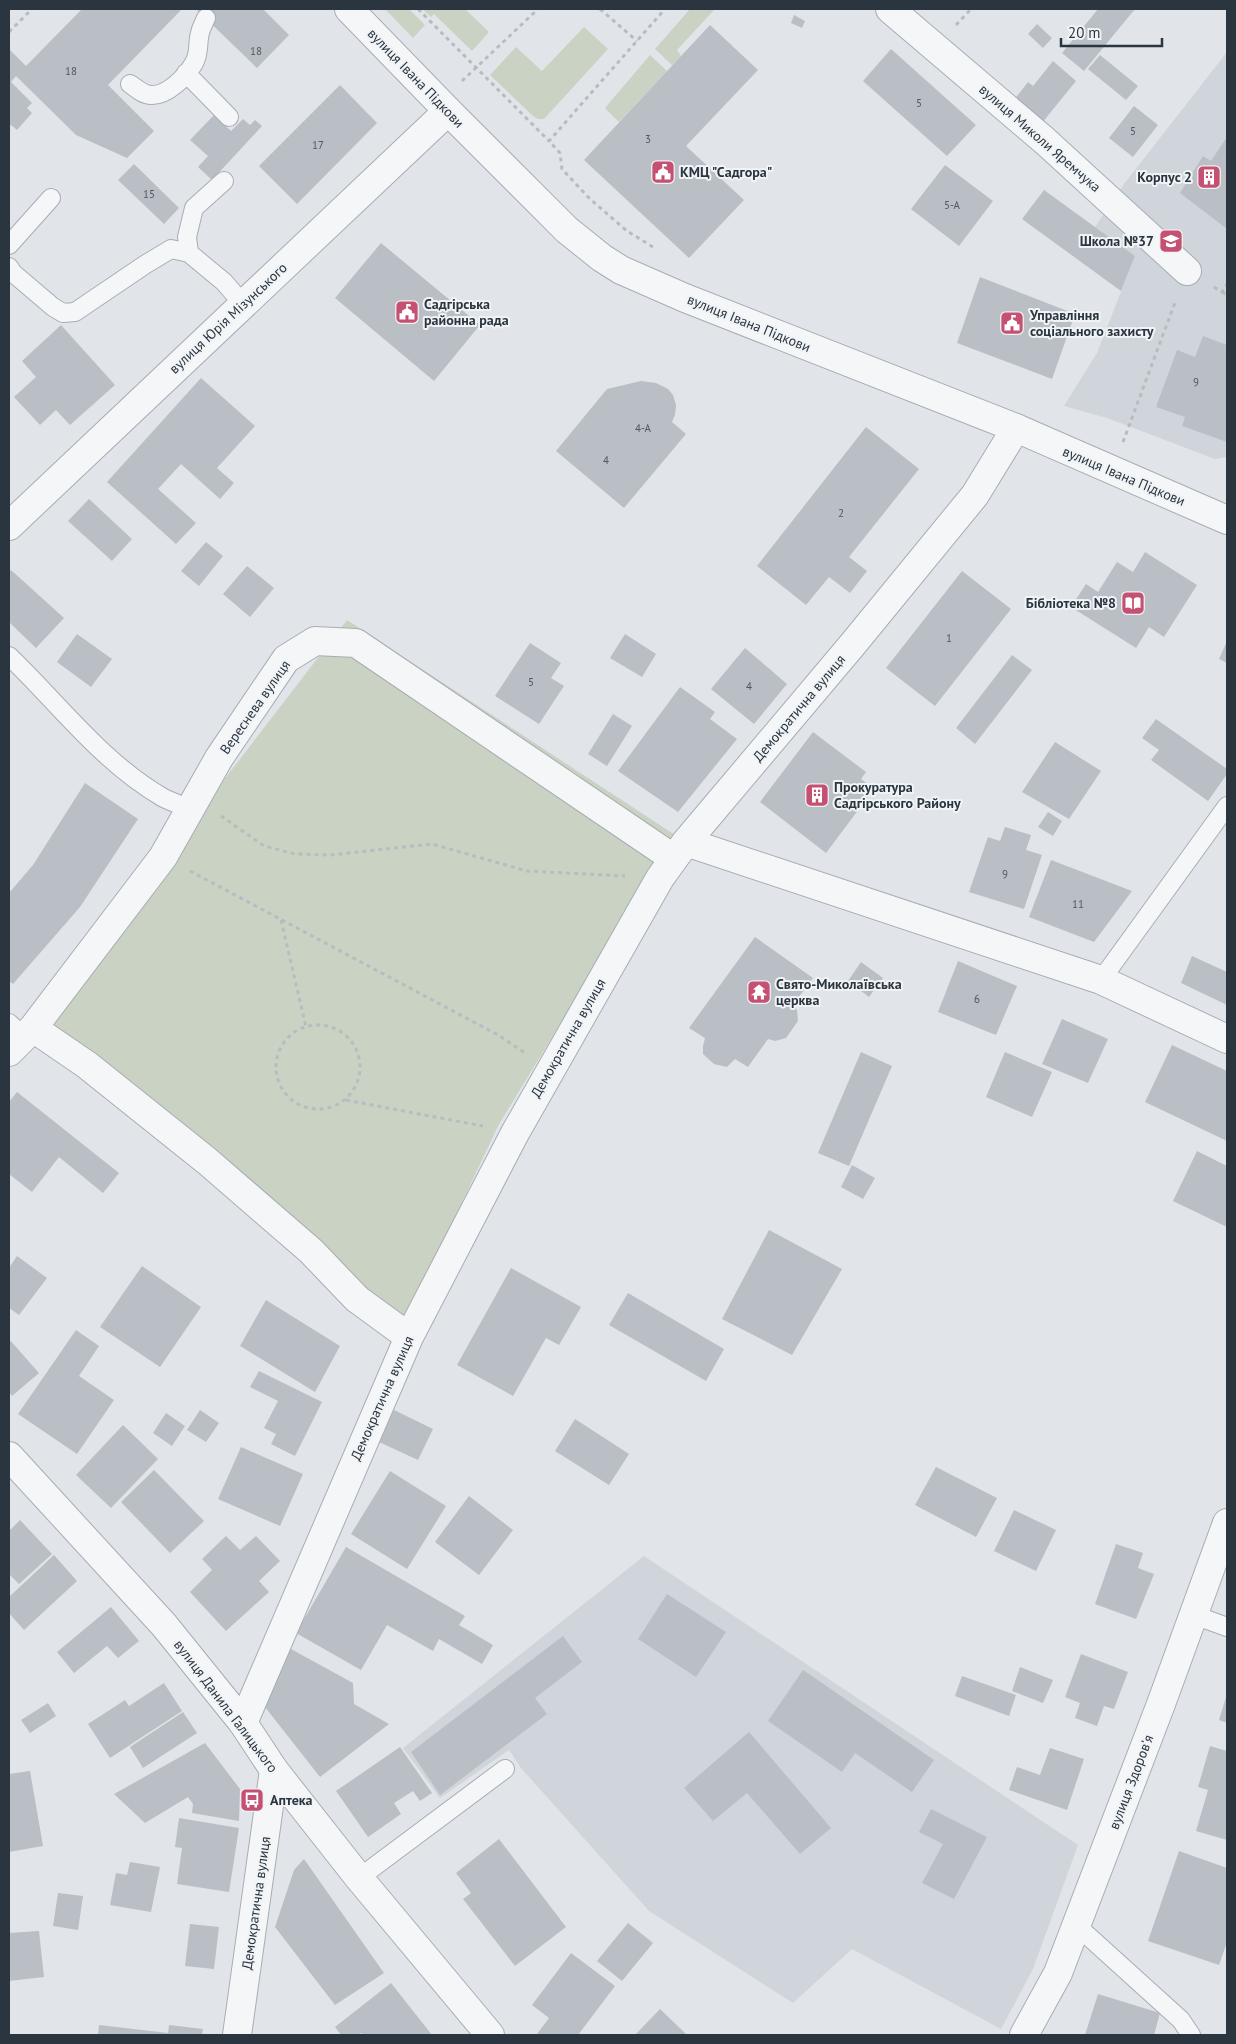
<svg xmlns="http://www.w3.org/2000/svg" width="1236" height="2044" font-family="'PT Sans',sans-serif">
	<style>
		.built { fill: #d0d5db }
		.green { fill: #c9d2c3 }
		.building { fill: #b9bfc5 }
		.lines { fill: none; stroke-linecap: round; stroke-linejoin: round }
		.service-casing { stroke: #a7adb3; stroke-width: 20 }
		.minor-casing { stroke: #a7adb3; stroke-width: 30 }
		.tertiary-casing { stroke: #a7adb3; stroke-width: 30 }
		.path { stroke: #b8bcc1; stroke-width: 3; stroke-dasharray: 4 4; stroke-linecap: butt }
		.service { stroke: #f4f6f8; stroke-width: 18 }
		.minor { stroke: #f4f6f8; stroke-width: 28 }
		.tertiary { stroke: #f4f6f8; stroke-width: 28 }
		.labels { text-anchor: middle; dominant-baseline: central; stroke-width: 4; stroke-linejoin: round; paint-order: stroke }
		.number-label { font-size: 11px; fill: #4e5861 }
		.street-label { font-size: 14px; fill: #2b3540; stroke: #f1f4f6 }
		.poi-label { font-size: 14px; font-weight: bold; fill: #2b3540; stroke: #f1f4f6; text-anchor: start }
	</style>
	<rect width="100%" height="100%" fill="#e1e5e9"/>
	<path class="built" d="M1227,52V457L1215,459L1107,418L1064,406L1097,353L1135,256L1095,227L1124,184Z
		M644,1556L1078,1845L1033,1969L1001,2029L852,1949L793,2003L649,1911L521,1768L509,1750L440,1798L403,1748Z"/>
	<path class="green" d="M385,9H409L425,25L413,38Z
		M422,9H465L489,32L472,51L434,14L431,17Z
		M690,9H715L677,50L681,56L672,65L655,49Z
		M584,27L608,49L544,119H538L533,116L490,75L516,47L542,71Z
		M650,55L667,71L619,122L605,108Z
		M347,620L675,835L498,1126L397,1340L33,1028Z"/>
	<path class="building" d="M82,9H182L108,85L154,131L127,158L76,135L16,76L11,82L32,103L27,108L32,113L17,130L11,125L9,127V49L26,66Z
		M196,9H263L289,35L257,68Z
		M1098,9H1135L1084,71L1062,53Z
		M794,15L805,21L802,28L791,23Z
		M1037,24L1052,38L1043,48L1028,34Z
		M710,25L758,70L686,146L744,200L689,258L584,160Z
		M891,49L976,125L947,156L863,81Z
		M1100,55L1138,86L1126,100L1088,69Z
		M1053,61L1076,81L1042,123L1014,100L1028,82L1033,86Z
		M340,85L377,123L297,204L259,166Z
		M1134,106L1158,125L1133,157L1109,138Z
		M214,115L231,131L243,119L250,125L255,120L262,126L212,180L198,167L208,156L190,140Z
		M1227,137V229L1180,193L1203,156L1211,161Z
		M134,164L179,208L164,224L118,180Z
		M945,165L993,201L959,246L911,209Z
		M1044,190L1135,256L1121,291L1022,219Z
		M381,243L480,325L434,381L335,298Z
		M980,277L1075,314L1052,379L957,343Z
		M61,325L115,385L70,425L56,410L40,425L14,397L36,377L22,361Z
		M1203,336L1227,345V442L1182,426L1185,417L1156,407L1177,350L1195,357Z
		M201,378L255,426L217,468L234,483L220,499L181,464L158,489L196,523L176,544L107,482Z
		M641,381L656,383L668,389L673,395L676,405L675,415L672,422L686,434L624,508L556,451L607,389Z
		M866,427L919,469L849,557L867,571L850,593L829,577L806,605L757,566Z
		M89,499L132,539L112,561L68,521Z
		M206,542L223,556L199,586L181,571Z
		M1145,552L1197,585L1164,637L1149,627L1136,648L1071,607L1086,584L1098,592L1117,562L1133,572Z
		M247,566L274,588L250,617L223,594Z
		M11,570L64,618L36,648L9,622V573Z
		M962,571L1011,609L935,706L886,668Z
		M77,634L112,659L91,687L57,662Z
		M625,634L656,654L642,677L610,658Z
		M1227,641V663L1219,659Z
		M530,643L561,663L551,678L564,686L539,724L495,696Z
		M745,648L787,684L754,724L711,689Z
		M1012,655L1032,670L975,744L956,728Z
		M680,687L715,712L710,719L737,739L678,812L618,771Z
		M613,714L632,726L607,766L588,754Z
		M1156,719L1227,769V774L1208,801L1151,760L1159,750L1142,738Z
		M813,732L866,772L861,779L874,789L826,853L760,802Z
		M1055,742L1101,771L1069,819L1022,792Z
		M85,783L138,819L80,907L13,984L9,981V893L33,865Z
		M1048,812L1062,821L1053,836L1038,827Z
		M1005,827L1031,835L1026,850L1042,855L1024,909L969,892L988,837L1000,841Z
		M1051,860L1132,891L1094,942L1029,917Z
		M755,937L813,978L793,1005L797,1010L798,1021L786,1038L775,1041L768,1039L748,1067L735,1059L727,1067L714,1064L703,1054V1046L705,1038L689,1028Z
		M1192,956L1227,972V1005L1181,983Z
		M958,961L1017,986L996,1035L938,1012Z
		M861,962L883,978L869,997L848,981Z
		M1062,1019L1108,1039L1088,1083L1042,1064Z
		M1172,1045L1227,1071V1141L1145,1102Z
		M861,1052L892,1066L849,1166L818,1153Z
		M1005,1052L1052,1072L1032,1117L986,1097Z
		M17,1092L119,1173L103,1193L59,1157L32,1192L9,1174V1102Z
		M1197,1151L1227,1166V1227L1173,1201Z
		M852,1165L875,1178L863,1199L841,1187Z
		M769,1230L842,1269L792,1355L722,1319Z
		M17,1256L47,1278L19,1315L9,1308V1268Z
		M142,1266L201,1307L160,1367L100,1327Z
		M511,1268L581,1307L559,1345L546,1338L513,1396L457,1365Z
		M628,1293L724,1349L706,1381L609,1325Z
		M266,1300L340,1346L315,1392L240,1346Z
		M76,1330L99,1346L79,1376L114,1400L77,1454L18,1414Z
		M9,1339L39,1373L12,1396L9,1392Z
		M259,1371L322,1402L295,1456L271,1444L276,1434L264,1428L278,1401L250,1387Z
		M200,1410L219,1423L206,1442L187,1430Z
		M394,1410L433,1429L418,1460L379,1442Z
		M166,1413L185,1426L172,1446L153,1433Z
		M575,1419L629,1454L609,1485L555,1451Z
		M123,1425L158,1459L111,1508L76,1475Z
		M241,1447L303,1474L280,1526L218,1499Z
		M936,1467L997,1498L976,1537L915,1505Z
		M154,1470L204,1521L170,1553L121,1502Z
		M390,1471L446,1506L407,1569L351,1534Z
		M469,1496L513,1530L479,1575L435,1542Z
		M1014,1510L1056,1530L1036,1571L994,1551Z
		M20,1520L52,1554L19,1584L9,1574V1531Z
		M226,1536L240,1550L256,1536L280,1561L259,1581L269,1592L226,1631L190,1592L212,1570L202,1559Z
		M1116,1544L1143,1553L1138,1568L1154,1574L1136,1619L1095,1604Z
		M346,1547L465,1616L459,1625L493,1645L482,1664L439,1639L433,1651L387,1625L361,1670L296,1633Z
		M54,1555L77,1581L24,1630L9,1613V1597Z
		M667,1594L726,1632L696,1677L638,1639Z
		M111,1607L139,1641L118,1658L107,1646L74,1673L57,1652Z
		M563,1636L582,1662L535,1698L547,1714L440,1795L411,1752Z
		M291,1649L353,1683L354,1704L389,1724L320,1777L265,1707Z
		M1081,1654L1128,1672L1114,1709L1104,1706L1097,1726L1075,1718L1080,1703L1065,1697Z
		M1020,1667L1053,1680L1043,1703L1012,1691Z
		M803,1670L934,1760L912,1792L855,1753L842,1772L768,1721Z
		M962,1676L1016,1695L1009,1716L955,1696Z
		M164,1683L182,1711L110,1758L88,1724L125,1700L129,1706Z
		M1227,1694V1723L1219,1720Z
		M48,1703L56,1716L30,1733L21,1720Z
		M183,1712L197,1733L143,1768L130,1747Z
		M749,1732L831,1828L800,1854L747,1793L713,1821L684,1788Z
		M205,1743L240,1789L239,1821L192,1813L193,1804L188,1797L145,1823L114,1794Z
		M1210,1746L1227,1751V1840L1196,1831L1208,1790L1198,1787Z
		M400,1747L432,1793L420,1801L413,1791L394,1803L401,1814L368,1837L336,1791Z
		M1050,1748L1084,1759L1067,1810L1009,1790L1017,1767L1040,1775Z
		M30,1771L43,1846L9,1852V1774Z
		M931,1809L987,1837L954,1899L922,1883L943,1844L919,1832Z
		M179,1818L239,1828L229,1892L177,1884L182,1848L175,1847Z
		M499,1839L566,1927L515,1966L463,1899L471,1893L456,1873Z
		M1179,1851L1227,1868V1942L1219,1965L1148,1941Z
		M304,1859L384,1973L335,2005L275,1927L294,1870Z
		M130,1862L160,1867L151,1912L110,1905L116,1873L127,1875Z
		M58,1893L83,1896L78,1930L53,1926Z
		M628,1923L653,1943L622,1981L597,1961Z
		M190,1924L219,1927L214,1969L185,1966Z
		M39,1931L44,1977L9,1981V1933Z
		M571,1953L615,1986L578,2035H539L537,2034L549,2018L532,2005Z
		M391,1983L432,2035H363L361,2033L358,2035H341L335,2027Z
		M1098,1994L1160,2013L1154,2035H1085Z
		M660,2009L687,2035H635Z
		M99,2025L168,2033L169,2025L203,2029L202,2035H98Z"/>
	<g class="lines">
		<g class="service-casing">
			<path id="service" d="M186,73L229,117
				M130,84C136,88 143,95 151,95C167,96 186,77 194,63C200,53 197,43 200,33C201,28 204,23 206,18
				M9,245L51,198
				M189,253L187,237L194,208L224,181
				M9,267L13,273L53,307L63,313L75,312L146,264L171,249L189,253L224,282L243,304
				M9,656C58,703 102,762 162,797C171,802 181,805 191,809
				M1101,980L1227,806
				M9,1023L24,1037
				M1194,1615L1227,1627
				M359,1878L505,1769
				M1076,1925L1181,2020L1191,2035"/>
		</g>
		<g class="minor-casing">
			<path id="minor" d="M890,9L1045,141L1187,271
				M9,526L448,111
				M686,842L1101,980L1227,1039
				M33,1028L87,1065L207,1161L311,1251L357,1299L409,1337
				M9,1052L33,1028L163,857L219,758L286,659L315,641L356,643L673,858
				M243,1723L409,1337L515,1133L660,878L686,842L853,644L975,495L1016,428
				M237,2035L274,1770
				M1024,2035L1058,1973L1161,1704L1227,1523"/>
		</g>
		<g class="tertiary-casing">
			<path id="tertiary" d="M349,9L448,111L567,230L602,258L621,270L685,298L1016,428L1227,520
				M9,1456L164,1625L243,1723L274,1770L359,1878L490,2035"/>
		</g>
		<path class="path" d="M418,9L549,141
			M600,9L637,41
			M956,25L971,9
			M9,32L32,9
			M462,81L538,9
			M653,247L627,231L590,199L562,169L560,153L549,141L665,9
			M1214,287L1222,292L1227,284
			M1222,292L1227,295
			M1123,442L1176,300
			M221,816L264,846L295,854L330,855L432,844L527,871L625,876
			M190,871L500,1036L525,1053
			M281,920L306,1027
			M276 1067a42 42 0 1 1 84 0a42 42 0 1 1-84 0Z
			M346,1100L483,1126"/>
		<use href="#service" class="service"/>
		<use href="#minor" class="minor"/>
		<use href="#tertiary" class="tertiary"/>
	</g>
	<defs>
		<g id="civic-square" transform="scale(1.25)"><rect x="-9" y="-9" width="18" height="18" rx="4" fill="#c45072" stroke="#f1f4f6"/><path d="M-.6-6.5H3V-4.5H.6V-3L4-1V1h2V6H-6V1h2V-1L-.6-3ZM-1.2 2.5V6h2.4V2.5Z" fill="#fff"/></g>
		<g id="building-square" transform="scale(1.25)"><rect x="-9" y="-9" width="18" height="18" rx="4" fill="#c45072" stroke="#f1f4f6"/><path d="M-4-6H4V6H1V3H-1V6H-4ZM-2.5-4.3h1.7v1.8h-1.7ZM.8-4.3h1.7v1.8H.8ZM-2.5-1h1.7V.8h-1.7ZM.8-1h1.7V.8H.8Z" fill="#fff"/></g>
		<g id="school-square" transform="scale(1.25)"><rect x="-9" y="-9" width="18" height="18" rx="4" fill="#c45072" stroke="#f1f4f6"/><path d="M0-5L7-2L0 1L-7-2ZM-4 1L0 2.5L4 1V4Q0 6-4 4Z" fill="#fff"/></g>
		<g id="library-square" transform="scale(1.25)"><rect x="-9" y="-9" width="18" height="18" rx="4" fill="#c45072" stroke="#f1f4f6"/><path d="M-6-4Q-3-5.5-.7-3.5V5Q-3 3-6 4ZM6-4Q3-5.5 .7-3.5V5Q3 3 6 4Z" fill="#fff"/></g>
		<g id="temple-square" transform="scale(1.25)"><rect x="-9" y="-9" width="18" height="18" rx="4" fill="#c45072" stroke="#f1f4f6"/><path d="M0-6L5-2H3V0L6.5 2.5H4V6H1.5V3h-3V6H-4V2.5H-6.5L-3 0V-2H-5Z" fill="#fff"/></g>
		<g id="bus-square" transform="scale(1.25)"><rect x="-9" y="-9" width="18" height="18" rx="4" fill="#c45072" stroke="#f1f4f6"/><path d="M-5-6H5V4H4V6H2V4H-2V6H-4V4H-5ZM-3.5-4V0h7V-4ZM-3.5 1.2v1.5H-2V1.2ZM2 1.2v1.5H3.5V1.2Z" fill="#fff"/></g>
	</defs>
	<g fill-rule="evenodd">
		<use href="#civic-square" x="663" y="172"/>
		<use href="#building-square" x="1209" y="177"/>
		<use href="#school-square" x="1171" y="241"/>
		<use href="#civic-square" x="407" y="312"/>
		<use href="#civic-square" x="1012" y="323"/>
		<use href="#library-square" x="1133" y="603"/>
		<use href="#building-square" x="817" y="795"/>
		<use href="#temple-square" x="759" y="992"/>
		<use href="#bus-square" x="252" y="1800"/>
	</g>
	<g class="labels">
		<g class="number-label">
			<text x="256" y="51">18</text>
			<text x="71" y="71">18</text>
			<text x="919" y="103">5</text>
			<text x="1133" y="131">5</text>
			<text x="648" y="139">3</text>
			<text x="318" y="145">17</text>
			<text x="149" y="194">15</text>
			<text x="952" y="205">5-А</text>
			<text x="1196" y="382">9</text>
			<text x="643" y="428">4-А</text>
			<text x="606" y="460">4</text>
			<text x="841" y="513">2</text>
			<text x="949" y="638">1</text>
			<text x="531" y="682">5</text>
			<text x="749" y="686">4</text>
			<text x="1005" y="874">9</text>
			<text x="1078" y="904">11</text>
			<text x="977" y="999">6</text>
		</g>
		<g class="street-label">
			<text transform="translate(416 78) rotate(46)">вулиця Івана Підкови</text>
			<text transform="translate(1040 138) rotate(41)">вулиця Миколи Яремчука</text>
			<text transform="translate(228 318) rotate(-43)">вулиця Юрія Мізунського</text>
			<text transform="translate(749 323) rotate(22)">вулиця Івана Підкови</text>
			<text transform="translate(1124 476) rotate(23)">вулиця Івана Підкови</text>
			<text transform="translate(255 707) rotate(-55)">Вереснева вулиця</text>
			<text transform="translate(799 708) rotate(-50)">Демократична вулиця</text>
			<text transform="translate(568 1038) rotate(-60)">Демократична вулиця</text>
			<text transform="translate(382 1398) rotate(-66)">Демократична вулиця</text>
			<text transform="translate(226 1706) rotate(53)">вулиця Данила Галицького</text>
			<text transform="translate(1131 1782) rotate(-69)">вулиця Здоровʼя</text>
			<text transform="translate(256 1903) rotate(-82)">Демократична вулиця</text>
		</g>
		<g class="poi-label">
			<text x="680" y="172">КМЦ "Садгора"</text>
			<text x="1192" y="177" text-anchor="end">Корпус 2</text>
			<text x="1154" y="241" text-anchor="end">Школа №37</text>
			<text x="424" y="304">Садгірська<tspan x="424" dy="16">районна рада</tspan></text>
			<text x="1030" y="315">Управління<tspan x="1030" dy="16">соціального захисту</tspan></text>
			<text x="1116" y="603" text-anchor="end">Бібліотека №8</text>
			<text x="834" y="787">Прокуратура<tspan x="834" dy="16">Садгірського Району</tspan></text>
			<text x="776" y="984">Свято-Миколаївська<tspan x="776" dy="16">церква</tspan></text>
			<text x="270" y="1800">Аптека</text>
		</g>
	</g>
	<rect width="1236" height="2044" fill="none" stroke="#2b3540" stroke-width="20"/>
	<path d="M1061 38v8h101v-8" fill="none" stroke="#2b3540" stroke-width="2.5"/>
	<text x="1068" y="38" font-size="15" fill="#2b3540" stroke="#f1f4f6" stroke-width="4" paint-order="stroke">20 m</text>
</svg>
